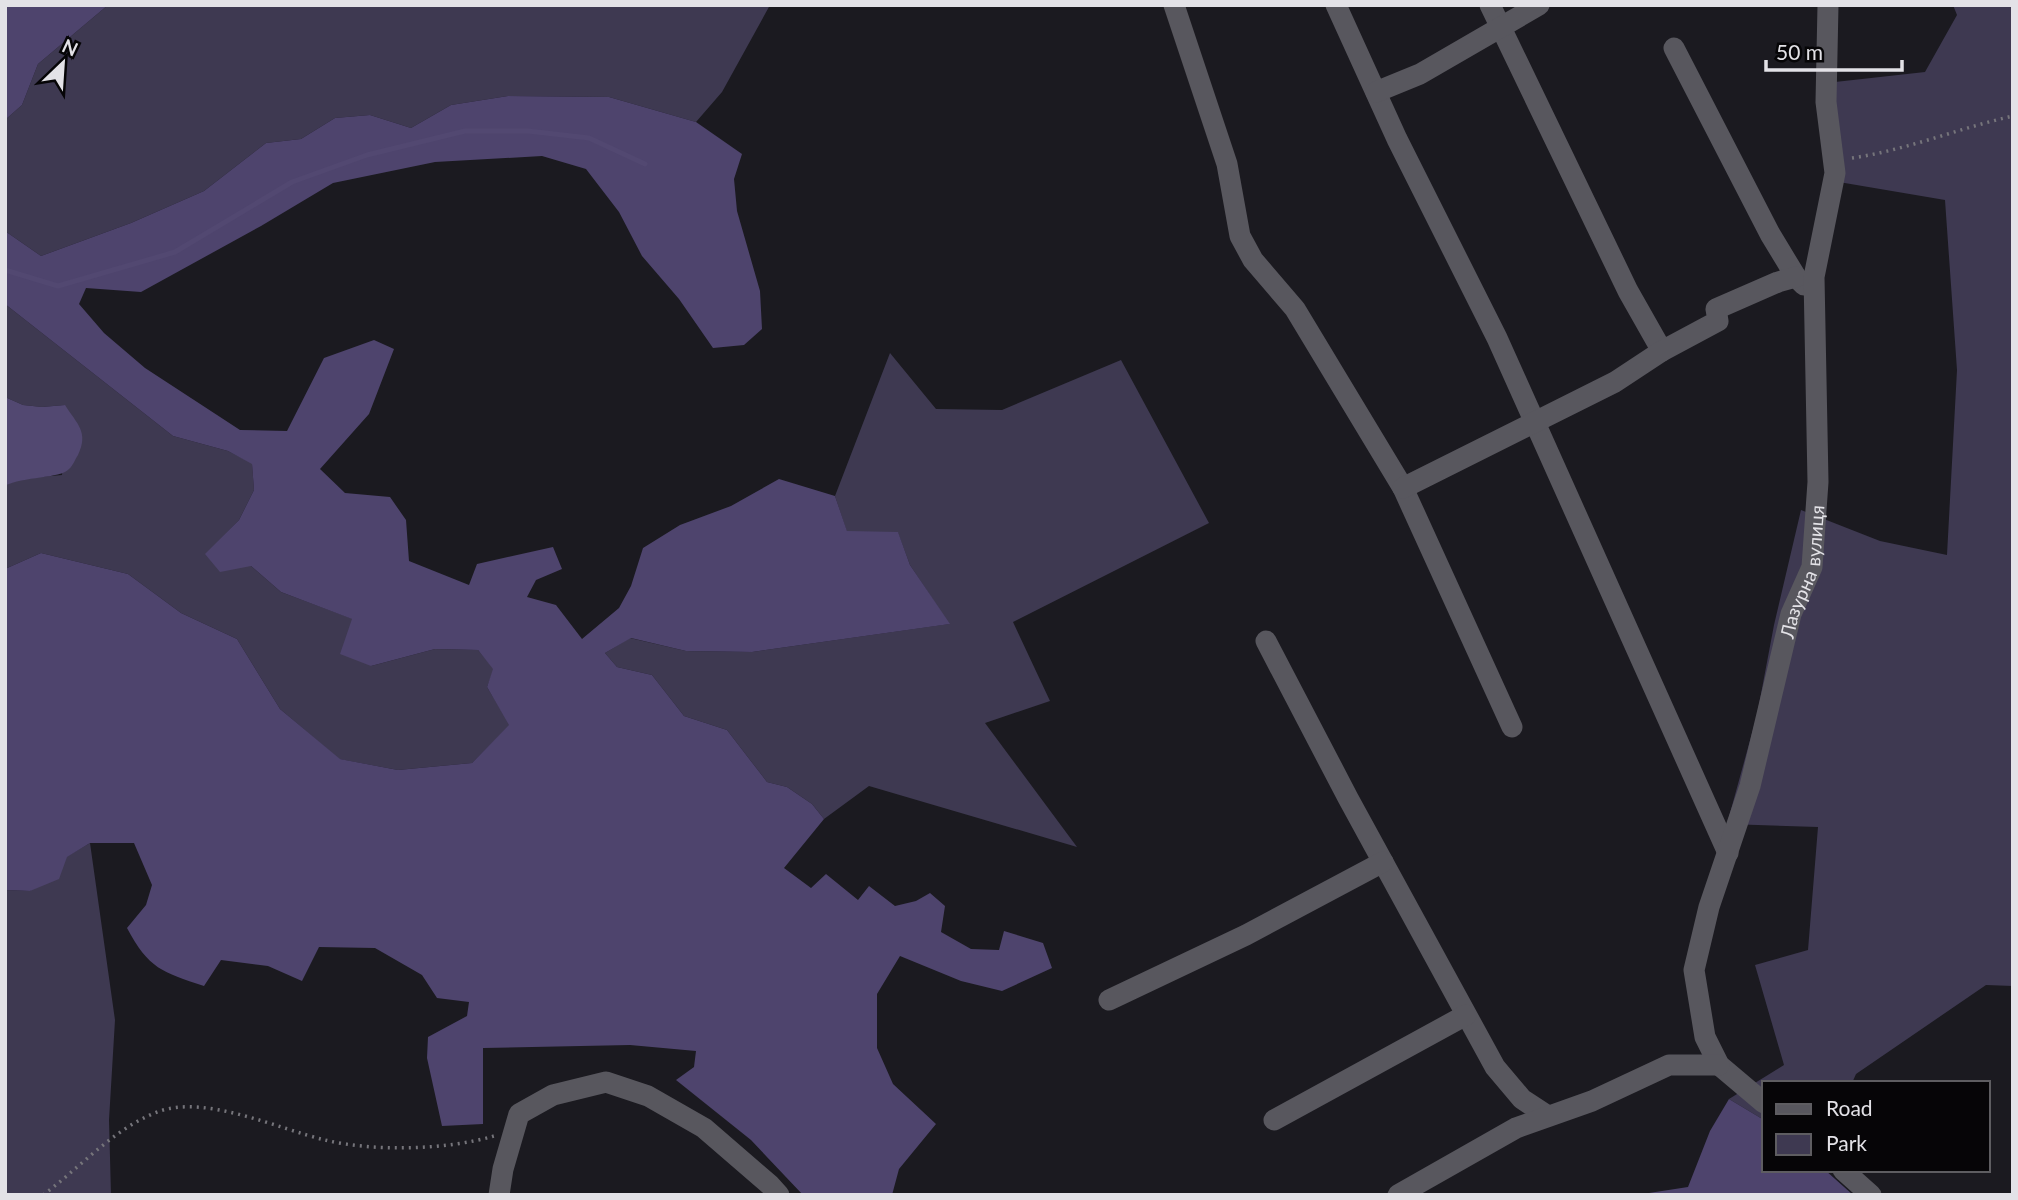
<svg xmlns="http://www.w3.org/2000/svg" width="2018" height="1200" font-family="Lato,sans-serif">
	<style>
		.green { fill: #3e3951 }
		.forest { fill: #4e446d }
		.water { fill: #524871 }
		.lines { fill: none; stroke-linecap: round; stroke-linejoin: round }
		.stream { stroke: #524871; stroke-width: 5 }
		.path { stroke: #76757b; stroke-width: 3.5; stroke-dasharray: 2 5; stroke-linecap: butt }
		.minor { stroke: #58575e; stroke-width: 21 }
		.labels { text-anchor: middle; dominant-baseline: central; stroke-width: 7; stroke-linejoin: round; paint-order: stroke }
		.street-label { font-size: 19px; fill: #e3e2e7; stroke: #060507 }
	</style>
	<rect width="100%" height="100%" fill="#1b1a20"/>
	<path class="green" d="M108,5H770L722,92L696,122L609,97L508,96L451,105L411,128L370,115L335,118L301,139L266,143L204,191L131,223L41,256L5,231V120L22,105L38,64Z
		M1953,5H2013V986L1986,985L1856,1074L1852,1083H1764V1120L1729,1099L1784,1065L1755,965L1808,950L1818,827L1727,824L1757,715L1774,625L1801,510L1880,541L1947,555L1957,370L1945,200L1827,180L1817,84L1925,72L1957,15Z
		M5,304L173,436L228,451L252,463L254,490L239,520L206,554L251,566L281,592L353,619L371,666L435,649L478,650L494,669L487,687L510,725L472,763L398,770L339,759L280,709L237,639L181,613L128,574L41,553L5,569V486L17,479L62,475L65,405L42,407L23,405L5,397Z
		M890,353L936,409L1002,410L1121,360L1209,523L1013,622L1050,701L985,723L1077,847L869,786L824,819L812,804L787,787L767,782L727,730L684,716L652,675L617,667L605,653L630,638L686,651L752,652L949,624L910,565L898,533L847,532L835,496Z
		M90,843L115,1020L109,1120L111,1195H5V890L30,891L66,857Z"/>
	<path class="forest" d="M5,5H108L38,64L22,105L5,120Z
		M508,96L609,97L696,122L742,154L734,179L737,211L760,291L762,329L744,345L713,348L679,299L642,256L619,212L586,169L542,156L435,162L333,183L261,226L141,292L86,288L79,304L104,333L145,368L240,430L287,431L324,358L374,340L394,349L369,414L320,469L345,493L390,497L406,520L409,561L469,585L477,564L553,547L562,569L536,580L527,597L556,605L582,639L619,608L631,586L643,548L680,525L731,506L779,479L835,496L847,531L898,532L910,565L950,624L752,652L686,651L631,638L605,653L617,667L652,675L684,716L727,730L767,782L787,787L812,804L824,819L784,868L811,888L826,874L858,900L869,886L895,906L916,901L930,893L945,906L941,932L971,949L999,950L1004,931L1043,943L1052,968L1002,991L961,981L900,956L877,994V1048L893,1084L936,1124L899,1169L892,1195H803L751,1140L676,1080L694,1067L696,1051L630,1045L483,1048V1124L442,1126L427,1058L428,1037L467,1016L469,1002L437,998L422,975L375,948L319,947L302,981L268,966L221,960L204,986C162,972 149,969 127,928L146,905L152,885L134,843H90L67,857L59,879L30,891L5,890V569L41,553L128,574L181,613L237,639L280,709L340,759L398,770L472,763L509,725L487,687L493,669L478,650L435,649L371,666L340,654L352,619L281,592L251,566L220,572L205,554L239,520L254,490L252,464L228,451L173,436L5,304V231L41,256L131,223L204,191L266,143L301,139L335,118L370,115L411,128L451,105Z
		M1729,1099L1764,1120V1170H1825L1853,1195H1636L1688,1187L1710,1131Z"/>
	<path class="water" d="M5,397L23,405L42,407L65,405C77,424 89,432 78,455C75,459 73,466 69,469C60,479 23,476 5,486Z"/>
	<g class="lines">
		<path class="stream" d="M5,270L58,286L175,252L292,182L367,155L465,131H528L589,138L645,164"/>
		<path class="path" d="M1852,158C1907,150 1959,128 2013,116
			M43,1195C81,1167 115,1127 160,1111C207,1095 279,1129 325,1140C374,1152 446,1150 494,1136"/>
		<g class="minor">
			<path d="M1174,5L1227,164L1240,236L1253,260L1295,309L1403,488L1512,727"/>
			<path d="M1336,5L1397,139L1497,338L1728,853"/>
			<path d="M1490,5L1628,291L1662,351"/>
			<path d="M1674,48L1770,234L1796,277L1804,285"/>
			<path d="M1376,92L1420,74L1539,5"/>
			<path d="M1403,488L1615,382L1662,351L1718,321L1716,309L1778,282L1796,277"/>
			<path d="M1266,641L1348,798L1495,1067L1522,1099L1548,1116"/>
			<path d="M1109,1000L1246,935L1383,862"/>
			<path id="s1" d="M1764,1103L1719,1065L1705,1037L1694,970L1709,907L1750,786L1791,614L1812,567L1818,482L1814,277L1835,173L1826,102L1828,5"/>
			<path d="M1274,1120L1466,1015"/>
			<path d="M1843,1170L1871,1195"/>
			<path d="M499,1195L503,1169L519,1114L553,1095L606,1082L648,1096L704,1128L770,1185L779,1195"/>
			<path d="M1398,1195L1516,1128L1592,1101L1669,1065H1719"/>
		</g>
	</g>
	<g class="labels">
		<g class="street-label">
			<text stroke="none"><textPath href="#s1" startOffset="572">Лазурна вулиця</textPath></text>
		</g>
	</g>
	<rect width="2018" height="1200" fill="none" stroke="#e3e2e7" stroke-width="14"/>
	<rect x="1762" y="1081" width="228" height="91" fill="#060507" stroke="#5e5d61" stroke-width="2"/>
	<rect x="1776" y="1104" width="35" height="10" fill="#58575e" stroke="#5e5d61" stroke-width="2"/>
	<text x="1826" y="1116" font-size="21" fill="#e3e2e7">Road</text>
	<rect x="1776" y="1134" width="35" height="21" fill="#3e3951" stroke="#5e5d61" stroke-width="2"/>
	<text x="1826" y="1151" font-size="21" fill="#e3e2e7">Park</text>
	<g transform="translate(63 63) rotate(25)" stroke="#060507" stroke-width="5" paint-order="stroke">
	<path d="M0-5L12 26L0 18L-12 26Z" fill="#e3e2e7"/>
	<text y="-10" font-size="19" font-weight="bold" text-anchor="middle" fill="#e3e2e7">N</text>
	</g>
	<path d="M1766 60v10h136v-10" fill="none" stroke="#e3e2e7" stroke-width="3.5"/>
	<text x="1776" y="60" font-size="21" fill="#e3e2e7" stroke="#060507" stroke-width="5" paint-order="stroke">50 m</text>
</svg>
